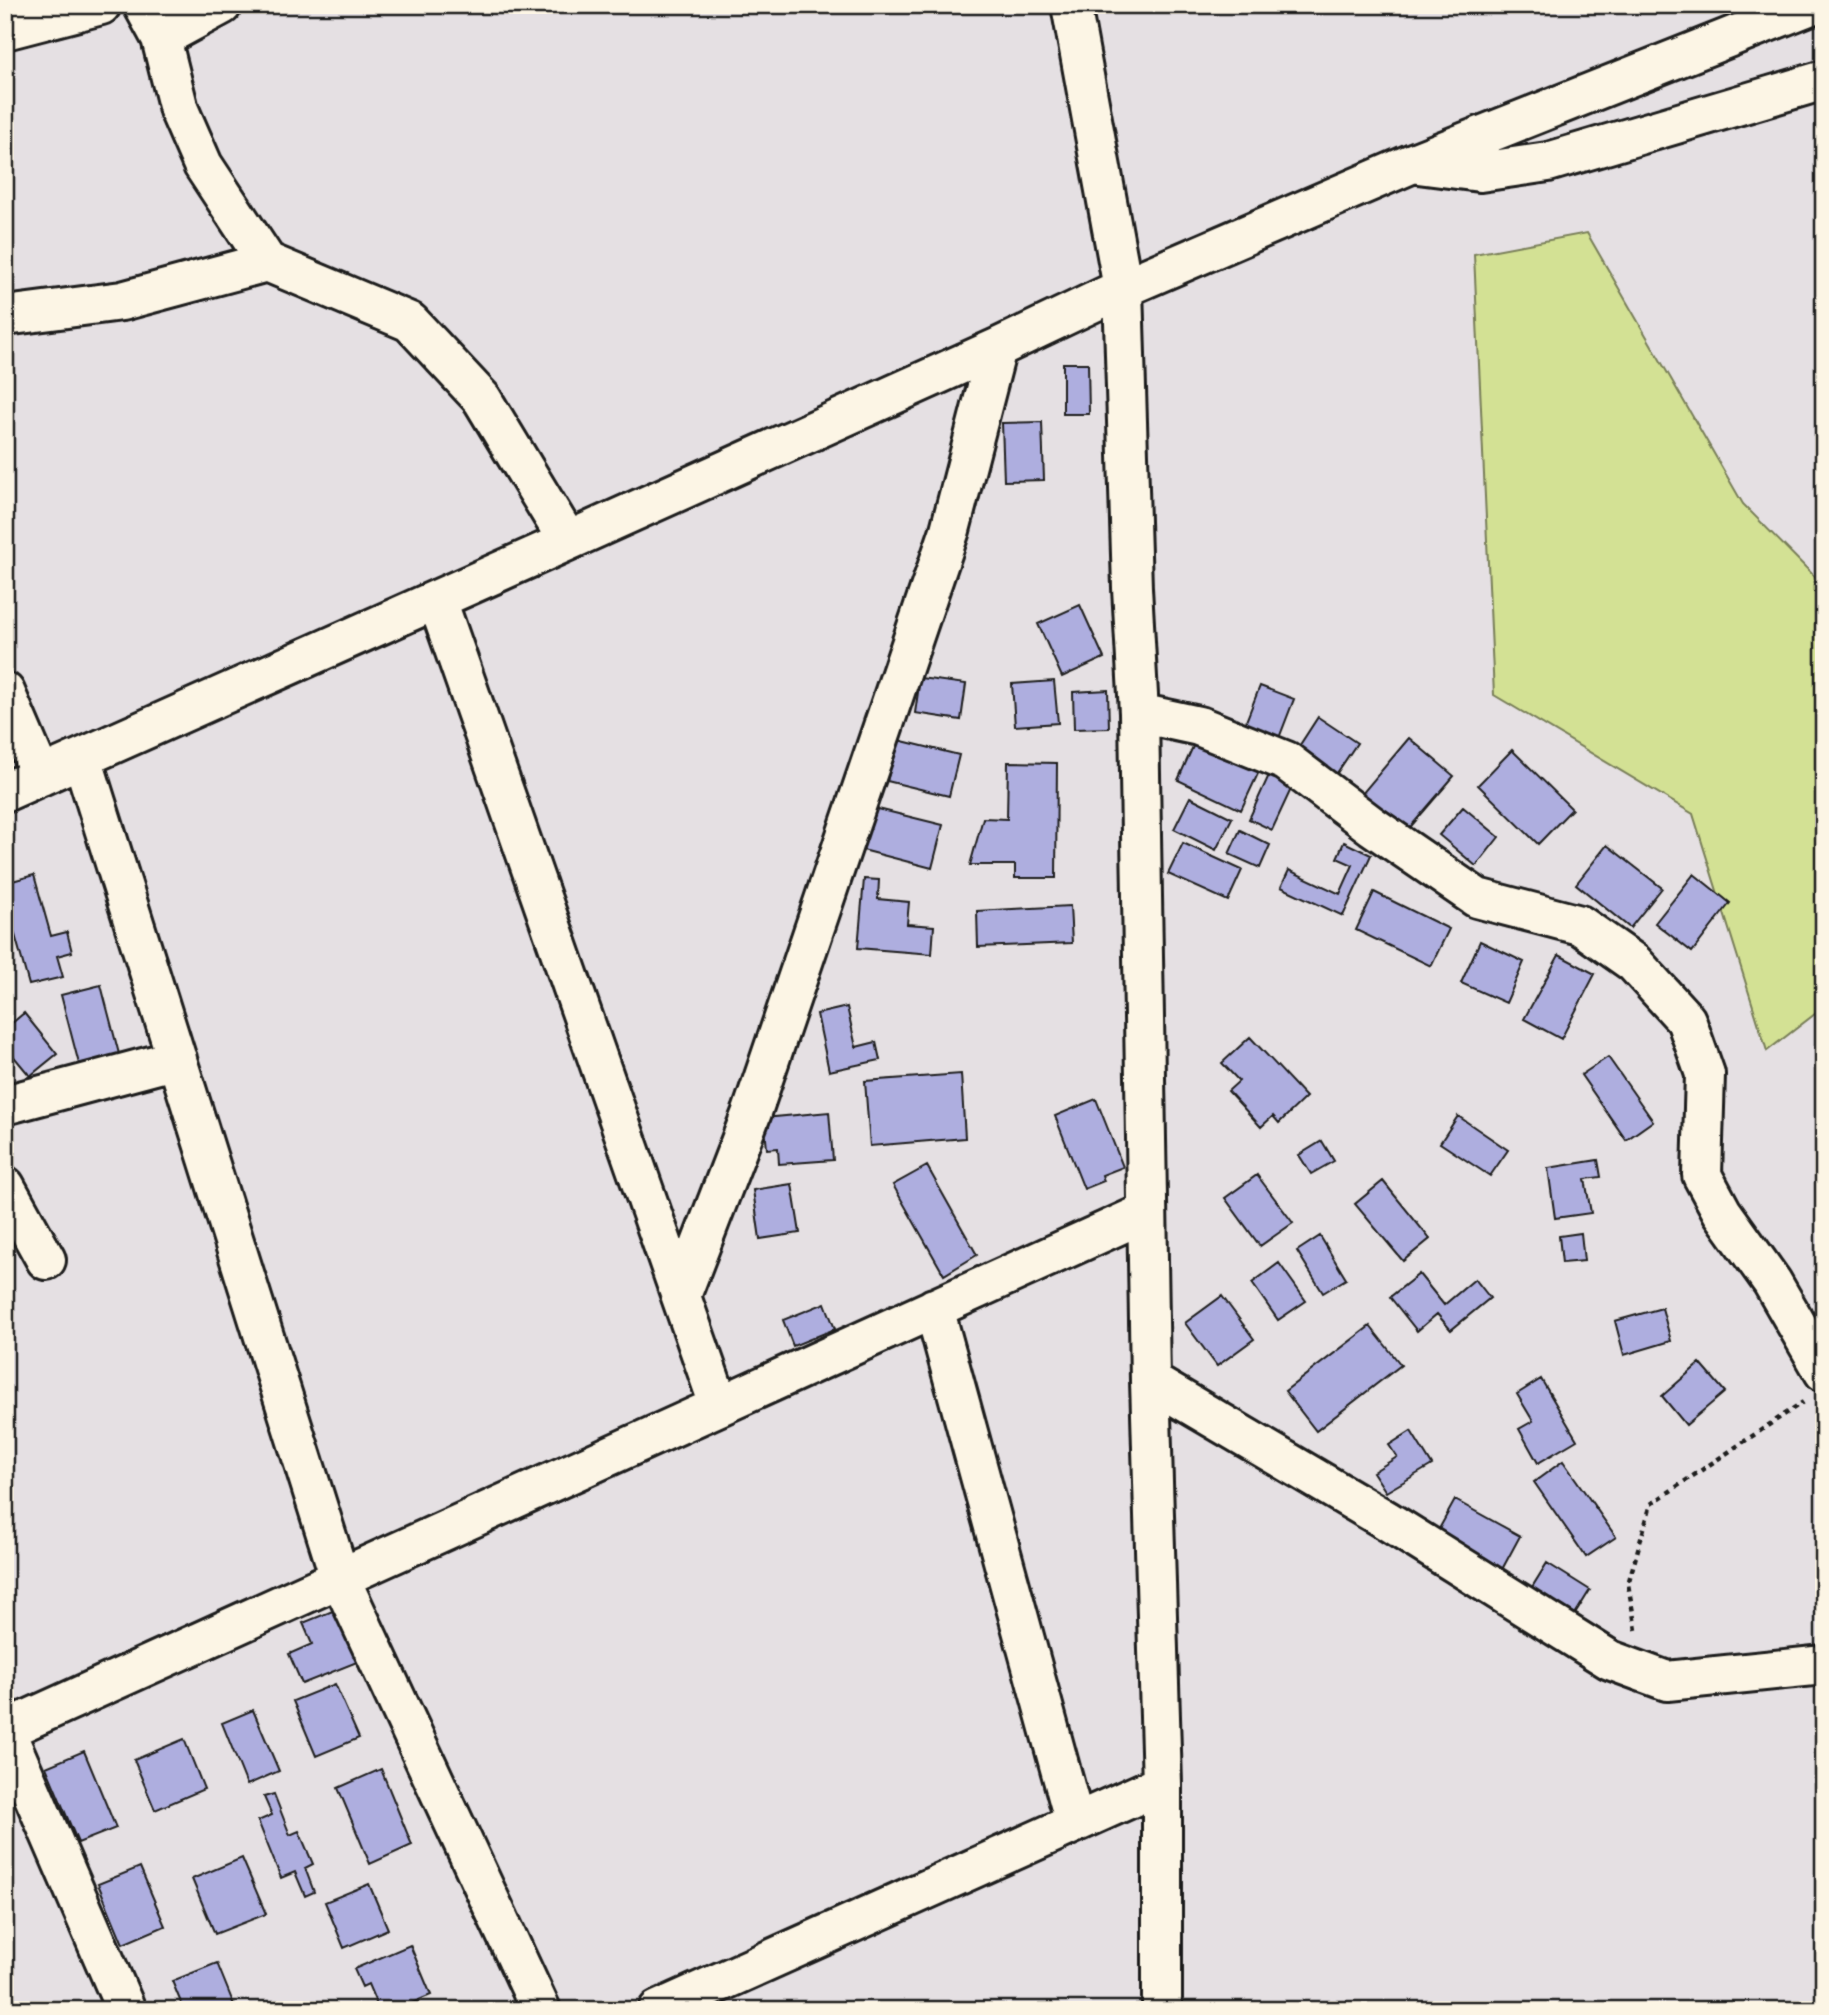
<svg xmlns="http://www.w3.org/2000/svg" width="1829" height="2015" font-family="Delius,sans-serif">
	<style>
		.green { fill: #d3e194; stroke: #787e58; stroke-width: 2 }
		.building { fill: #aeaedf; stroke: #1c1c1c; stroke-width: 2 }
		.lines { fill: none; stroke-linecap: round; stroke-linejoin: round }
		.minor-casing { stroke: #1c1c1c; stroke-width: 44 }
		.path { stroke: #1c1c1c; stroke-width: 4.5; stroke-dasharray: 5 5; stroke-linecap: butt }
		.minor { stroke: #fcf5e5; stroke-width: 38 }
	</style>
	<rect width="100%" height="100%" fill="#e5e0e3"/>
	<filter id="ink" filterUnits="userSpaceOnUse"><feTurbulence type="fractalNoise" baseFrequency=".0143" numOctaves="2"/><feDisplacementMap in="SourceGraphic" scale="14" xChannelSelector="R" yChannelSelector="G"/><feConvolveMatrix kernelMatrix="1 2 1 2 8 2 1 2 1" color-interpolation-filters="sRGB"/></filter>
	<g filter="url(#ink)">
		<path class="green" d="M1587,233L1743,504L1824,586V1007L1767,1051L1693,814L1494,695L1474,254Z"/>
		<path class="building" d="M1063,363H1088L1089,414H1063Z
			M1042,422L1044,480L1004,481L1002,423Z
			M1080,605L1104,658L1062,677L1038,624Z
			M920,678L966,684L961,720L915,713Z
			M1054,681L1058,723L1015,726L1012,684Z
			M1260,686L1294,699L1279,738L1245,724Z
			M1108,690L1109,728L1074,729L1073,692Z
			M1318,717L1357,743L1335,776L1296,751Z
			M1199,733L1263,763L1241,810L1178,780Z
			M1409,738L1454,776L1406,832L1361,795Z
			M898,740L959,755L949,796L887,781Z
			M1512,750L1572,809L1538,844L1478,785Z
			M1008,762L1057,763L1056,878H1015V865H970L983,818L1007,819Z
			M1269,775L1292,787L1272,830L1249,819Z
			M1190,797L1232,818L1216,850L1174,829Z
			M870,807L943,825L932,868L859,849Z
			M1463,807L1499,837L1476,866L1439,835Z
			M1240,830L1270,845L1260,868L1229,854Z
			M1344,842L1371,855L1343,916L1281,887L1289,870L1340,894L1353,865L1337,858Z
			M1183,843L1242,870L1228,901L1168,874Z
			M1607,845L1662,888L1630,928L1576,884Z
			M1694,874L1730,903L1692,952L1655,923Z
			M34,875L51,936L67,932L72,952L57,956L63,977L29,985L5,899V883Z
			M864,879L879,880L878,899L909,902L907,924L934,926L932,954L858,948Z
			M1374,892L1449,929L1431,966L1356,930Z
			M1070,906L1072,943L978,947L977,911Z
			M1480,941L1524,962L1506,1003L1461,983Z
			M1559,955L1595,974L1561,1039L1524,1019Z
			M101,985L119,1054L79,1064L61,995Z
			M847,1007L856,1047L876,1042L880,1060L829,1071L817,1014Z
			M24,1013L57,1054L30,1076L5,1046V1029Z
			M1250,1037L1306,1097L1279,1123L1273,1116L1261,1127L1228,1091L1239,1081L1222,1063Z
			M1608,1057L1653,1121L1626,1140L1581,1075Z
			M961,1074L965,1138L870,1146L865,1081Z
			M1096,1099L1123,1167L1102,1175L1104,1181L1084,1189L1055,1116Z
			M829,1112L833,1160L779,1164L778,1148L767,1149L764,1118Z
			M1458,1116L1508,1150L1490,1176L1440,1143Z
			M1322,1141L1334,1161L1311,1174L1299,1155Z
			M1598,1160L1601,1177L1585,1179L1591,1213L1555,1218L1548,1168Z
			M927,1166L977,1255L944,1275L893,1185Z
			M1257,1175L1293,1223L1260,1246L1225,1198Z
			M1383,1181L1430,1239L1403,1261L1355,1204Z
			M792,1184L800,1233L760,1239L753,1190Z
			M1581,1233L1584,1261L1562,1263L1559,1236Z
			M1320,1236L1346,1279L1323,1293L1297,1251Z
			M1279,1263L1306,1301L1278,1320L1252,1283Z
			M1419,1274L1444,1305L1475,1279L1490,1298L1451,1330L1437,1314L1417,1331L1390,1297Z
			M1222,1296L1254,1339L1217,1366L1185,1323Z
			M825,1303L835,1329L793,1346L783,1320Z
			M1662,1308L1671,1341L1624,1355L1615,1321Z
			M1370,1326L1401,1365L1316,1431L1285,1391Z
			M1700,1363L1725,1392L1686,1425L1662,1396Z
			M1541,1379L1577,1440L1538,1463L1519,1429L1533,1421L1517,1394Z
			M1411,1431L1432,1465L1386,1492L1373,1472L1397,1457L1389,1445Z
			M1563,1461L1616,1537L1586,1557L1534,1482Z
			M1455,1500L1520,1536L1499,1575L1434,1538Z
			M1547,1563L1590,1590L1572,1619L1529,1592Z
			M335,1610L357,1662L302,1684L289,1654L312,1644L303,1623Z
			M335,1684L359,1738L316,1756L293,1701Z
			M253,1710L279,1771L247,1785L222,1723Z
			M184,1739L204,1789L155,1810L134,1760Z
			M84,1751L116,1828L78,1843L46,1767Z
			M381,1769L412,1845L370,1864L338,1788Z
			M274,1794L290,1835L299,1831L313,1864L305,1868L314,1892L305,1896L295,1872L281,1878L258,1821L272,1815L264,1797Z
			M242,1858L266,1914L215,1934L192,1879Z
			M140,1867L165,1926L123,1944L98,1884Z
			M369,1884L388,1929L344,1948L325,1902Z
			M410,1945L431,1995L395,2010H379L368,1984L362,1987L354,1969Z
			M217,1963L236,2010H184L172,1981Z"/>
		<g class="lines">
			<g class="minor-casing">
				<path id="minor" d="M143,5L161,38L179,110L203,165L267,262L410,322L482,399L568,541
					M1071,5L1123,288L1132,588L1139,713L1150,1381L1162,1784V2010
					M5,30L101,5
					M161,38L222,5
					M1418,164L1480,172L1548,162L1824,80
					M5,316L122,301L267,262
					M437,600L719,1405
					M5,692L41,776
					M1139,713L1199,726L1286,761L1372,826L1477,898L1580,925L1634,963L1686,1020L1705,1074L1702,1175L1722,1212L1772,1282L1824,1372
					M82,758L340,1578L541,2010
					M5,792L568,541L997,348L1123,288L1413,163L1811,5
					M5,1105L177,1059
					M5,1186L46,1260
					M681,1296L752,1112L950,530L997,348
					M934,1308L1075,1823
					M1150,1381L1386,1520L1610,1660L1667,1681L1824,1665
					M5,1730L1147,1212
					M5,1730L126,2010
					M658,2010L1162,1784"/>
			</g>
			<path class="path" d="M1636,1630L1628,1584L1651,1504L1803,1402"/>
			<use href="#minor" class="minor"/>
		</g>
	</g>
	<rect width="1829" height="2015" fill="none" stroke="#fcf5e5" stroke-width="28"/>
	<rect x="14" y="14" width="1801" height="1987" fill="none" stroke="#1c1c1c" stroke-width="2.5" filter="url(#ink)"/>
</svg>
